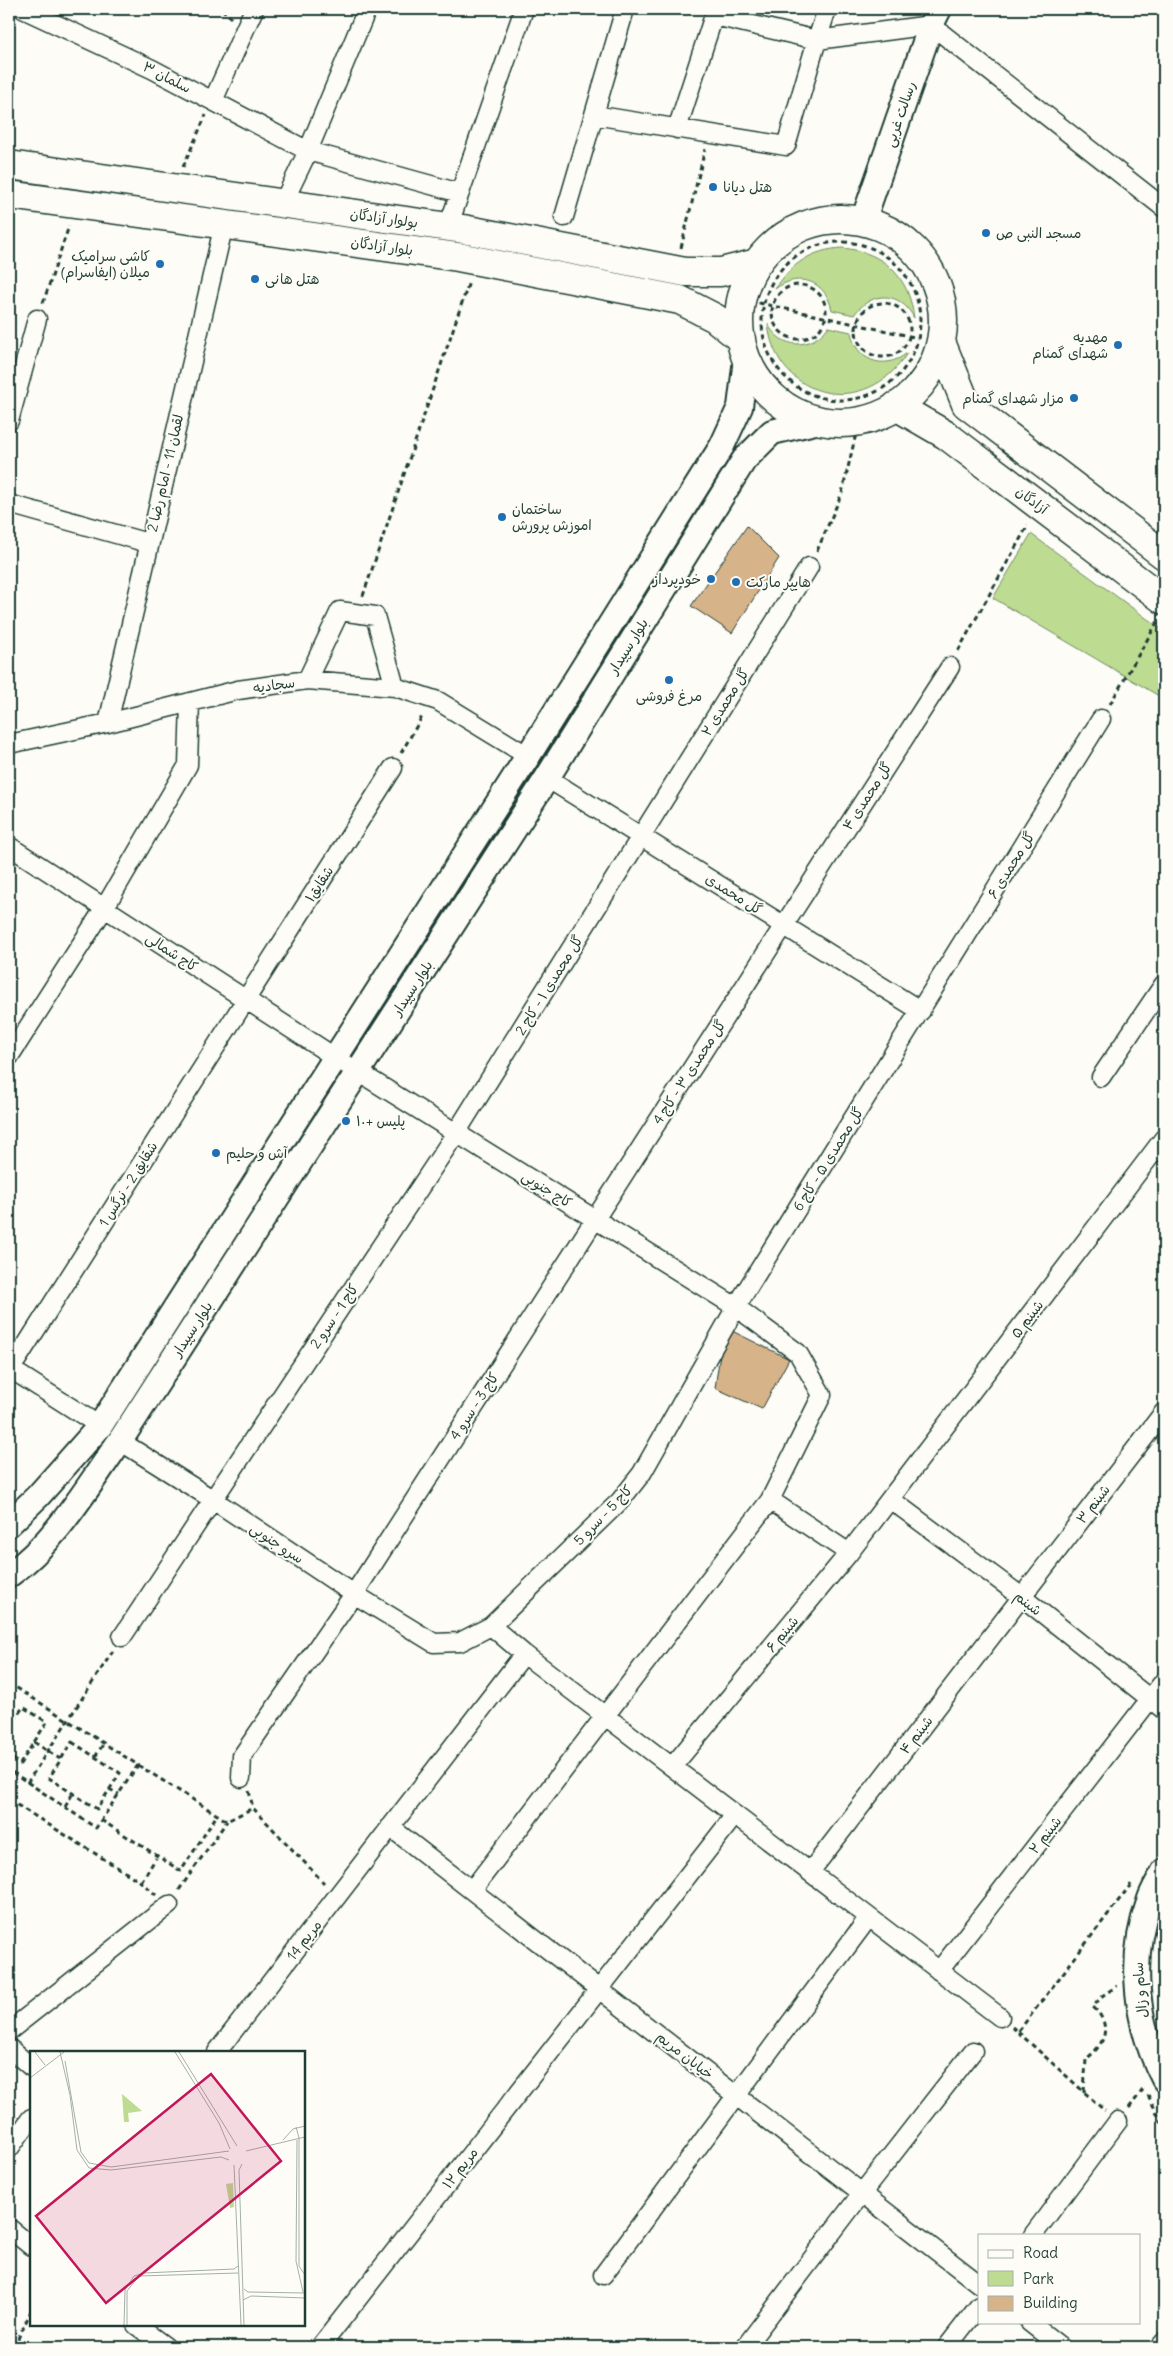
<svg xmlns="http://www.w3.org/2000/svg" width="1173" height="2356" font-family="Delius,'Playpen Sans Arabic',sans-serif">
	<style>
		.green { fill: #bedb92; stroke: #6e8c63 }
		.building { fill: #d7b389; stroke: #1f3d34 }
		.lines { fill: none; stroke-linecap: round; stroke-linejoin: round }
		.street-casing { stroke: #1f3d34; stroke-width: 21 }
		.secondary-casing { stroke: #1f3d34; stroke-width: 28 }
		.primary-casing { stroke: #1f3d34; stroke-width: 31 }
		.path { stroke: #1f3d34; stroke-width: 3; stroke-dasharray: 5 4; stroke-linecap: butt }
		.street { stroke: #fdfcf7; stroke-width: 18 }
		.secondary { stroke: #fdfcf7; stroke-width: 24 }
		.primary { stroke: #fdfcf7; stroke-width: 28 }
		.poi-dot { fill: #1f6fb2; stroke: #fdfcf7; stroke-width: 2 }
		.labels { text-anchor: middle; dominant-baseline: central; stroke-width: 4; stroke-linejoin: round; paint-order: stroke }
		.street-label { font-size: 14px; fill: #1f3d34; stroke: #fdfcf7 }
		.poi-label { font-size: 14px; fill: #1f3d34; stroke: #fdfcf7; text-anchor: start }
		.inset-road { fill: none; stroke: #a4b0a9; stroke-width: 1 }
		.view { fill: #c2185b; fill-opacity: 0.15; stroke: #c2185b; stroke-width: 2.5 }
		.inset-edge { fill: none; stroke: #1f3d34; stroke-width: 2.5 }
	</style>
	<rect width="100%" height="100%" fill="#fdfcf7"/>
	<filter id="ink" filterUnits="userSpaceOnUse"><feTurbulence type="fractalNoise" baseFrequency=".02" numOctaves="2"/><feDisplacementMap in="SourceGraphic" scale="10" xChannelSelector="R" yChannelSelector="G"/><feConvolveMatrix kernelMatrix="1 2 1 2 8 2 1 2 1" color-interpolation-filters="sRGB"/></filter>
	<g filter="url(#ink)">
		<path class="green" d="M842,248C884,252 909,276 914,318C900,291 872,290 854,315L832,310C826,281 799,271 775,289C792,263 812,250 842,248Z
			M768,324C781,350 812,350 828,327L851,332C855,360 884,372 907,353C868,419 776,401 768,324Z
			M1031,534L1164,631V699L993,598Z"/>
		<path class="building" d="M747,526L779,558L732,633L691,606Z
			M724,1327L789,1359L762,1409L715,1388Z"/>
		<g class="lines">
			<g class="street-casing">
				<path id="street" d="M23,9L152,69L308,151L460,193
					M715,16L817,40L827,9
					M213,101L254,9
					M594,115L786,146L817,40L931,25L1164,208
					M677,129L716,9
					M283,203L308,151L367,9
					M564,217L625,9
					M448,227L524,9
					M9,421L37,319
					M9,504L148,543
					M307,680L340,611L375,616L395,687
					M108,723L224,224
					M9,744L108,723L238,690L307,680L395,687L438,701L528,756
					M547,778L921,1011
					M9,846L336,1058L736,1307L798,1353L822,1395L770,1500L472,1890
					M9,1057L105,907L188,765L190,702
					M1101,1077L1164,984
					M9,1368L100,1426
					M9,1372L393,768
					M120,1441L212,1499L354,1594L434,1643L460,1642L491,1626L620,1501L642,1473L736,1307L1101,719
					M890,1499L1022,1597L1164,1710
					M770,1500L849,1553
					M491,1626L524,1654L1000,2017
					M122,1637L456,1133L809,567
					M672,1767L849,1553L1164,1138
					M241,1778L242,1756L354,1594L950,667
					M390,1827L979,2284
					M810,1872L1164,1412
					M939,1971L1164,1681
					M9,2031L169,1905
					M9,2048L31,2067
					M217,2052L524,1654
					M9,2149L31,2118
					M9,2228L31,2246
					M1033,2235L1118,2121
					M603,2275L869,1917
					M1029,2322L1061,2347
					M136,2325L166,2347
					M320,2347L735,1815
					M745,2347L862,2193L973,2051
					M947,2347L979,2306
					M1159,2347L1164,2341"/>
			</g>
			<g class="secondary-casing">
				<path id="secondary" d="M863,221L931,25L939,9
					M9,1524L38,1496L100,1426L528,756L722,446L740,407L746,359
					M9,1575C56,1542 87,1487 120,1441L547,778L744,460L772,432L819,421
					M1164,1871C1159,1881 1152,1891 1149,1902C1128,1960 1136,2026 1164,2079"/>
			</g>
			<g class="primary-casing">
				<path id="primary" d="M9,165L463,229L685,272H721L757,263
					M9,195L458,257L680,300L715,318L741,339
					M739 321a102 102 0 1 1 204 0a102 102 0 1 1-204 0Z
					M941,342L966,404L1164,555
					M896,406L946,435L1164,600"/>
			</g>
			<path class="path" d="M222,9L231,18
				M183,167L206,115
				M762 321a79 79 0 1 1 158 0a79 79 0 1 1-158 0Z
				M681,248L705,149
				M772 312a27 27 0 1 1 54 0a27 27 0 1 1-54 0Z
				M741,299L919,338
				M856 330a27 27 0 1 1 54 0a27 27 0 1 1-54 0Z
				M43,303L69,226
				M817,551L842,493L859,421
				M363,596L469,282
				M958,651L1028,525
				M1110,704L1158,621
				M401,753L423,715
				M9,1683L138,1765L96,1828L9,1770
				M9,1728L23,1707L47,1722L20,1764L9,1756
				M34,1742L60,1759
				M72,1742L120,1773L97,1809L49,1778Z
				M95,1757L104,1743
				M138,1765L227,1821L253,1808
				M27,1783L113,1651
				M109,1789L119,1794
				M249,1791L253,1808L324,1883
				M9,1800L141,1882L156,1895
				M65,1807L73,1793
				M101,1820L181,1871L217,1815
				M141,1882L156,1858
				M179,1890L227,1821
				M1012,2027L1018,2032L1132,1883
				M1018,2032L1105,2111
				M1084,2092L1086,2059C1105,2045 1113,2025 1093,2007L1102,1996L1117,1986
				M1148,2095L1164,2127
				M1129,2108L1145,2087
				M14,2347L31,2311"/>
			<use href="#street" class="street"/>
			<use href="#secondary" class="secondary"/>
			<use href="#primary" class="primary"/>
		</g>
	</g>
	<g class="poi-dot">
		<circle cx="713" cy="187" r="5"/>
		<circle cx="986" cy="233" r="5"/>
		<circle cx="160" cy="264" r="5"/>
		<circle cx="255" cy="279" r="5"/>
		<circle cx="1118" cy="345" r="5"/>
		<circle cx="1074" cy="398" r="5"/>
		<circle cx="502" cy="517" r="5"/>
		<circle cx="711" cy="579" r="5"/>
		<circle cx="736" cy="582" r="5"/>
		<circle cx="669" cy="680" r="5"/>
		<circle cx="346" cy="1121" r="5"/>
		<circle cx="216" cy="1153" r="5"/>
	</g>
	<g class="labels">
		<g class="street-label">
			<text transform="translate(167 77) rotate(27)">سلمان ۳</text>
			<text transform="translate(900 114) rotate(-71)">رسالت غربی</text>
			<text transform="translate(384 218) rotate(8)">بولوار آزادگان</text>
			<text transform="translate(382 246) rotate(8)">بلوار آزادگان</text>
			<text transform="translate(165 473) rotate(-77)">لقمان 11 - امام رضا 2</text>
			<text transform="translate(1032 500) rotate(37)">آزادگان</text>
			<text transform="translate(628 646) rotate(-58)">بلوار سپیدار</text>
			<text transform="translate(274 685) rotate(-8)">سجادیه</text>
			<text transform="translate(725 702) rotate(-58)">گل محمدی ۲</text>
			<text transform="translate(867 796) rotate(-57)">گل محمدی ۴</text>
			<text transform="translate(1011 865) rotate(-58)">گل محمدی ۶</text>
			<text transform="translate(319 884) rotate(-57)">شقایق۱</text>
			<text transform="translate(734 894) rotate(32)">گل محمدی</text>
			<text transform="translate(172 952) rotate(33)">کاج شمالی</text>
			<text transform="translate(549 985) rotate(-58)">گل محمدی ۱ - کاج 2</text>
			<text transform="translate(412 988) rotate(-57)">بلوار سپیدار</text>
			<text transform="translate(689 1072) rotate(-57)">گل محمدی ۳ - کاج 4</text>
			<text transform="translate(828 1159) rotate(-58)">گل محمدی ۵ - کاج 6</text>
			<text transform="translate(128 1184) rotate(-58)">شقایق 2 - نرگس 1</text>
			<text transform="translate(547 1189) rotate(32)">کاج جنوبی</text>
			<text transform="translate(334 1316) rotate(-56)">کاج 1 - سرو 2</text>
			<text transform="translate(1027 1319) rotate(-53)">شبنم ۵</text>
			<text transform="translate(192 1329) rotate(-57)">بلوار سپیدار</text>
			<text transform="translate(474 1406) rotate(-57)">کاج 3 - سرو 4</text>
			<text transform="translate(1093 1504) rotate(-52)">شبنم ۳</text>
			<text transform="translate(603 1515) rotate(-46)">کاج 5 - سرو 5</text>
			<text transform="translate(277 1543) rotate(34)">سرو جنوبی</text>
			<text transform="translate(1028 1603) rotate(38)">شبنم</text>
			<text transform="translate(782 1634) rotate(-50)">شبنم ۶</text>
			<text transform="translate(916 1735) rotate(-52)">شبنم ۴</text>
			<text transform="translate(1045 1835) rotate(-52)">شبنم ۲</text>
			<text transform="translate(304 1940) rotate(-52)">مریم 14</text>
			<text transform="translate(1140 1990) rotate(-95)">سام و زال</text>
			<text transform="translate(685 2055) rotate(38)">خیابان مریم</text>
			<text transform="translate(460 2168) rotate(-52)">مریم ۱۲</text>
		</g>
		<g class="poi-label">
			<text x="723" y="187">هتل دیانا</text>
			<text x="996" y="233">مسجد النبی ص</text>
			<text x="150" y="256" text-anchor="end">کاشی سرامیک<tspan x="150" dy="16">میلان (ایفاسرام)</tspan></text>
			<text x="265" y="279">هتل هانی</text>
			<text x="1108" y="337" text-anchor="end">مهدیه<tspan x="1108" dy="16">شهدای گمنام</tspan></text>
			<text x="1064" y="398" text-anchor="end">مزار شهدای گمنام</text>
			<text x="512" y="509">ساختمان<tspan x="512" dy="16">اموزش پرورش</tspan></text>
			<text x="701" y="579" text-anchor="end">خودپرداز</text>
			<text x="746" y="582">هایپر مارکت</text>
			<text x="669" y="696" text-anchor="middle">مرغ فروشی</text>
			<text x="356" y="1121">پلیس +۱۰</text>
			<text x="226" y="1153">آش و حلیم</text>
		</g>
	</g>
	<g transform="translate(30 2051)">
		<rect width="275" height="275" fill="#fdfcf7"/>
		<path d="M92,43L112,60L98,62L99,71H94ZM203,132L204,156L200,157L196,133Z" fill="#bedb92"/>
		<path class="inset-road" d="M5,1L15,14M30,1L40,44L47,99L59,117L81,119L191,106L199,109M145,1L189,72L200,98M149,1L207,95M35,10L51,101L59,112L81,116L199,100M0,27L34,1M266,76L269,87V215L275,224M253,89L263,78L275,75M267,89L266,210L273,241M216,100L275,86M212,113L209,119L214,274M204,114L211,274M214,238L218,241L275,242M213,249L221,245L275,247M94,274L95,239L104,225L114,222L204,218L208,215M97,274V240L109,225L208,222"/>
		<path class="view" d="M181,23L251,110L76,252L6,165Z"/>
		<rect width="275" height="275" class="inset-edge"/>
	</g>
	<rect width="1173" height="2356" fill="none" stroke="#fdfcf7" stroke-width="30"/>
	<rect x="15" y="15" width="1143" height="2326" fill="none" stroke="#1f3d34" stroke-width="2" filter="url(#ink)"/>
	<rect x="978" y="2234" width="162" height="90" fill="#fdfcf7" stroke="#a4b0a9"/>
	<rect x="988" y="2250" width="25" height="8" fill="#fdfcf7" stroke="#a4b0a9"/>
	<text x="1023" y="2258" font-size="15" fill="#1f3d34">Road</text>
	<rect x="988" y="2271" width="25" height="15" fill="#bedb92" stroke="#a4b0a9"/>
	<text x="1023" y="2284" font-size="15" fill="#1f3d34">Park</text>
	<rect x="988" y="2296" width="25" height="15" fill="#d7b389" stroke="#a4b0a9"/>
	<text x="1023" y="2308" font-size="15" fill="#1f3d34">Building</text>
</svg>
